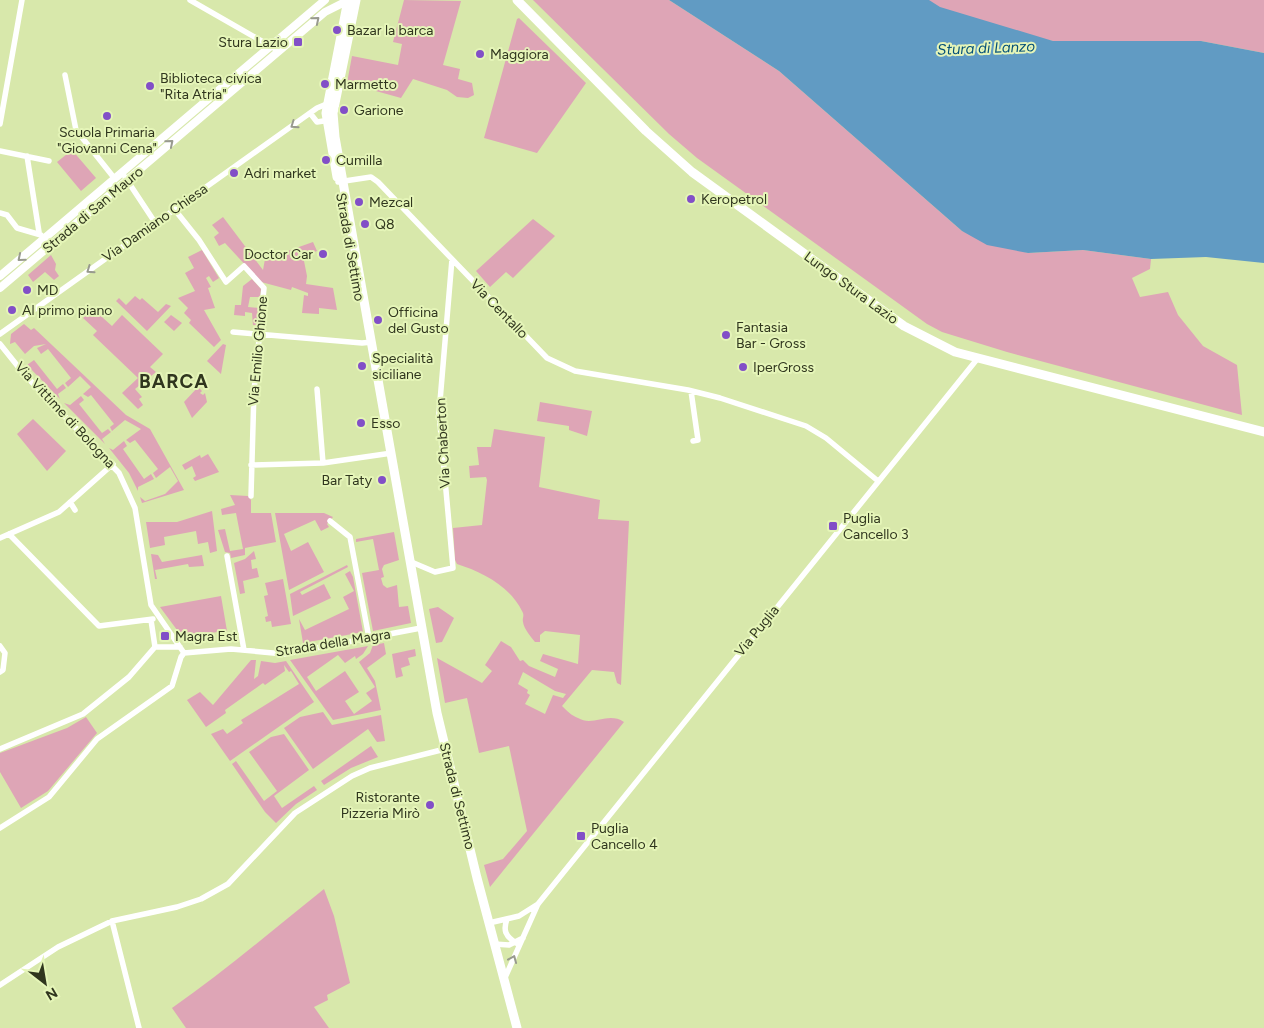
<svg xmlns="http://www.w3.org/2000/svg" width="1264" height="1028" font-family="Figtree,sans-serif">
	<style>
		.green { fill: #dea5b6; fill-rule: evenodd }
		.water { fill: #619bc3 }
		.lines { fill: none; stroke-linecap: round; stroke-linejoin: round }
		.minor { stroke: #fff; stroke-width: 5.5 }
		.secondary { stroke: #fff; stroke-width: 8 }
		.primary { stroke: #fff; stroke-width: 9 }
		.oneway { stroke: #989a8e }
		.poi-dot { fill: #824fc7; stroke: #e5f5b8; stroke-width: 2 }
		.labels { text-anchor: middle; dominant-baseline: central; stroke-width: 4; stroke-linejoin: round; paint-order: stroke }
		.poi-label { font-size: 14px; fill: #30361e; stroke: #e5f5b8; text-anchor: start }
		.street-label { font-size: 14px; fill: #30361e; stroke: #e5f5b8 }
		.water-label { font-size: 15px; font-style: italic; fill: #034f77; stroke: #e5f5b8 }
		.district-label { font-size: 19px; font-weight: bold; letter-spacing: 1px; fill: #30361e; stroke: #e5f5b8 }
	</style>
	<rect width="100%" height="100%" fill="#d8e8ab"/>
	<path class="green" d="M404,0L461,1L443,65L460,69L458,79L472,83L474,95L468,98L457,97L447,90L413,79L401,98L347,83L352,56L398,65L402,44L393,42Z
		M533,0H669L779,71L962,231L1028,253L1083,250L1151,259L1150,269L1132,278L1140,297L1168,292L1178,315L1203,346L1237,365L1242,415L1007,352L942,332L927,324L697,158L669,134Z
		M787,0H1264V53L1201,41H1053Z
		M519,18L586,83L537,153L484,138L517,19Z
		M72,150L96,178L81,191L57,162Z
		M223,217L263,270L265,259L313,242L317,251L303,256L307,276L306,284L333,288L337,310L319,308V314L302,313L304,295L308,296V293L292,287L291,290L261,282L225,243L219,246L214,237L219,233L212,225Z
		M533,219L555,236L513,278L506,272L490,287L476,271Z
		M202,250L219,278L213,282L209,276L206,278L211,287L208,288L215,308L204,310L221,340L214,347L189,323L191,320L184,313L188,308L178,298L195,291L185,273L194,268L188,257Z
		M51,255L56,264L55,270L59,276L54,280L45,272L33,282L28,275Z
		M252,279L261,289L260,297H250L248,307L259,308L257,325H253L252,313L245,312V316L234,315L235,305H241L243,286Z
		M135,296L140,300L142,298L158,312L166,304L171,306L147,331L116,301L119,298L126,305Z
		M93,309L112,326L122,315L163,354L150,367L156,372L135,389L142,397L139,399L143,405L138,409L122,393L138,378L93,335L97,331L83,318Z
		M171,315L182,323L174,331L164,322Z
		M24,324L31,330L34,328L126,415L150,429L184,490L142,503L140,497L145,501L165,494L178,481L170,467L156,478L153,473L158,469L135,440L130,443L126,440L141,429L125,420L112,431L110,427L114,424L91,395L88,397L83,394L91,387L80,376L68,387L65,383L71,378L48,349L41,354L37,348L46,344L34,346L25,354L15,342L10,344L11,334Z
		M223,344L226,345L221,374L207,361Z
		M34,360L57,389L63,384L66,388L58,394L60,399L27,365Z
		M198,387L202,391L200,393L203,395L205,393L207,402L192,418L184,402Z
		M81,396L84,400L79,404L102,433L108,429L111,432L102,439L105,444L64,403L70,405Z
		M540,402L592,411L587,436L569,430V426L537,421Z
		M33,419L66,451L47,471L17,434Z
		M494,429L545,437L539,487L600,500L598,519L629,521L621,685L617,683L614,672L592,670L562,706C566,710 572,716 578,718C593,727 608,711 624,722L490,887L484,865L503,859L527,831L509,746L479,753L467,698L445,703L437,658L482,683L492,671L485,665L501,641L511,647L520,661L523,660L529,666L555,677L558,669L540,661L543,654L578,664L580,635L545,631L540,635V642H535C531,637 524,629 523,622C522,617 525,616 522,611C510,586 482,572 457,564L455,560L453,528L482,525L487,480L486,477L470,478L469,466L479,465L477,447H491ZM523,672L555,691L566,694L563,698L553,695L545,714L525,704L530,695L527,693L528,690L518,684Z
		M124,441L127,446L123,449L144,479L151,474L154,479L138,487V491L129,473L109,448L113,450Z
		M208,454L219,472L195,481L193,478L196,476L192,466L185,470L182,465L200,455L201,458Z
		M230,495L248,496L251,500V513H271L276,542L245,548V555L231,558L230,553L225,552L218,530L225,529L230,551L243,549L236,513L222,515L221,509L235,505Z
		M212,511L217,551L210,553L208,542L198,544L196,531L164,537L165,545L150,548L146,522H177Z
		M275,513H324L333,517L327,524L329,527L321,531L315,520L284,534L291,551L308,542L324,572L289,590Z
		M394,532L399,560L384,565L382,569L384,577L381,578L383,585L387,588L397,585L399,607L408,606L411,623L373,631L362,573L379,570L373,539L356,542V539Z
		M254,551L256,559L251,560L252,569L257,568L259,577L243,581L245,593L240,594L234,563L245,559Z
		M151,554L158,555L162,562L202,555L204,566L189,567L188,564L155,570L157,579H155Z
		M347,565L348,567L300,592L302,595L324,584L331,598L293,616L290,594Z
		M350,571L353,577L363,632L303,643L299,619L305,630L349,609L343,597L354,591L345,574Z
		M283,579L291,624L272,627L271,621L266,622L265,617L268,616L264,596L268,595L265,583Z
		M221,596L227,631L191,635L180,634L160,607Z
		M438,607L454,618L442,642L436,643L429,609Z
		M384,643L386,654L367,668L375,681L381,710L333,720L290,660L368,646L363,654L356,659L355,656L345,663L338,655L307,677L316,691L345,671L359,692L345,701L354,714L372,701L366,693L375,687L359,662L370,653L373,645Z
		M415,649L416,656L408,658L410,665L401,668L403,676L396,678L392,654Z
		M251,660H256L254,679L258,676L261,661L275,663L286,661L314,702L230,761L211,734L223,729L227,734L243,723L241,720L299,684L291,671L289,672L284,665L285,671L265,685L263,683L225,710L226,713L206,727L187,700L200,692L213,705Z
		M323,712L332,725L381,715L385,741L377,742L368,729L313,769L284,728L300,717Z
		M86,717L97,733L48,791L21,808L0,772V753L67,728Z
		M284,734L309,770L274,796L282,808L314,786L317,790L296,804L276,823L265,812L232,764L236,761L264,801L277,791L249,752L271,737Z
		M371,746L378,757L351,768L324,785L321,781Z
		M324,889L334,916L350,983L327,995L328,1000L314,1007L329,1028H186L172,1008C225,971 274,929 324,889Z"/>
	<path class="water" d="M669,0H929L940,7L1053,41H1201L1264,53V263L1206,257L1151,259L1083,250L1028,253L987,245L962,231L779,71Z"/>
	<g class="lines">
		<path class="minor" d="M190,0L279,51
			M65,75L76,130L115,179
			M310,113L317,122L330,120
			M0,124L22,0
			M0,151L49,161
			M27,156L39,232
			M125,177L156,224
			M338,182L371,177L378,182L547,358L575,371L688,390L720,398L806,426L826,438L878,481
			M175,210L199,240L226,282L244,266L264,288L254,391L251,496
			M0,213L7,215L17,228L41,235
			M233,332L362,343L372,342
			M0,334L317,108L329,103
			M0,344L24,374L119,473L135,508L151,605L184,653
			M317,389L323,463
			M691,391L698,440L693,441
			M251,465L323,463L392,453
			M70,502L75,510
			M330,521L350,537L369,638
			M9,534L99,626L153,619
			M0,538L59,512L113,464
			M227,556L244,650
			M409,561L435,572L453,568L439,413L452,259
			M0,646L5,653L3,670L0,672
			M155,647H180
			M184,653L231,649L284,654L421,628
			M0,749L83,714L129,677L155,647L151,620
			M0,828L49,797L97,739L172,686L181,657L184,653
			M507,919C503,930 505,936 516,943
			M112,921L139,1028
			M489,923L519,916L538,904
			M494,944L509,945L523,938
			M504,980L538,904L978,358
			M0,985L58,947L112,921L177,907L201,899L228,884L295,813L352,776L370,768L445,749"/>
		<path class="secondary" d="M0,276L325,0
			M0,288L325,12L349,0"/>
		<path class="primary" d="M356,0L333,113L335,137L437,713L477,878L517,1028
			M517,0L646,131L692,172L904,326L955,352L1264,432
			M337,177L326,113L348,0"/>
	</g>
	<defs><path id="oneway-chevron" d="M-2-3.5L2.5 0L-2 3.5" fill="none" stroke-width="1.6" stroke-linecap="round" stroke-linejoin="round" transform="scale(1.25)"/></defs>
	<g class="oneway">
		<use href="#oneway-chevron" transform="translate(316 20) rotate(-40)"/>
		<use href="#oneway-chevron" transform="translate(294 125) rotate(145)"/>
		<use href="#oneway-chevron" transform="translate(170 143) rotate(-40)"/>
		<use href="#oneway-chevron" transform="translate(21 258) rotate(140)"/>
		<use href="#oneway-chevron" transform="translate(90 270) rotate(145)"/>
		<use href="#oneway-chevron" transform="translate(513 959) rotate(-67)"/>
	</g>
	<g class="poi-dot">
		<circle cx="337" cy="30" r="5"/>
		<rect x="293" y="37" width="10" height="10" rx="2.5"/>
		<circle cx="480" cy="54" r="5"/>
		<circle cx="325" cy="84" r="5"/>
		<circle cx="150" cy="86" r="5"/>
		<circle cx="344" cy="110" r="5"/>
		<circle cx="107" cy="116" r="5"/>
		<circle cx="326" cy="160" r="5"/>
		<circle cx="234" cy="173" r="5"/>
		<circle cx="691" cy="199" r="5"/>
		<circle cx="359" cy="202" r="5"/>
		<circle cx="365" cy="224" r="5"/>
		<circle cx="323" cy="254" r="5"/>
		<circle cx="27" cy="290" r="5"/>
		<circle cx="12" cy="310" r="5"/>
		<circle cx="378" cy="320" r="5"/>
		<circle cx="726" cy="335" r="5"/>
		<circle cx="362" cy="366" r="5"/>
		<circle cx="743" cy="367" r="5"/>
		<circle cx="361" cy="423" r="5"/>
		<circle cx="382" cy="480" r="5"/>
		<rect x="828" y="521" width="10" height="10" rx="2.5"/>
		<rect x="160" y="631" width="10" height="10" rx="2.5"/>
		<circle cx="430" cy="805" r="5"/>
		<rect x="576" y="831" width="10" height="10" rx="2.5"/>
	</g>
	<g class="labels">
		<g class="poi-label">
			<text x="347" y="30">Bazar la barca</text>
			<text x="288" y="42" text-anchor="end">Stura Lazio</text>
			<text x="490" y="54">Maggiora</text>
			<text x="160" y="78">Biblioteca civica<tspan x="160" dy="16">"Rita Atria"</tspan></text>
			<text x="335" y="84">Marmetto</text>
			<text x="354" y="110">Garione</text>
			<text x="107" y="132" text-anchor="middle">Scuola Primaria<tspan x="107" dy="16">"Giovanni Cena"</tspan></text>
			<text x="336" y="160">Cumilla</text>
			<text x="244" y="173">Adri market</text>
			<text x="701" y="199">Keropetrol</text>
			<text x="369" y="202">Mezcal</text>
			<text x="375" y="224">Q8</text>
			<text x="313" y="254" text-anchor="end">Doctor Car</text>
			<text x="37" y="290">MD</text>
			<text x="22" y="310">Al primo piano</text>
			<text x="388" y="312">Officina<tspan x="388" dy="16">del Gusto</tspan></text>
			<text x="736" y="327">Fantasia<tspan x="736" dy="16">Bar - Gross</tspan></text>
			<text x="372" y="358">Specialità<tspan x="372" dy="16">siciliane</tspan></text>
			<text x="753" y="367">IperGross</text>
			<text x="371" y="423">Esso</text>
			<text x="372" y="480" text-anchor="end">Bar Taty</text>
			<text x="843" y="518">Puglia<tspan x="843" dy="16">Cancello 3</tspan></text>
			<text x="175" y="636">Magra Est</text>
			<text x="420" y="797" text-anchor="end">Ristorante<tspan x="420" dy="16">Pizzeria Mirò</tspan></text>
			<text x="591" y="828">Puglia<tspan x="591" dy="16">Cancello 4</tspan></text>
		</g>
		<g class="street-label">
			<text transform="translate(93 210) rotate(-40)">Strada di San Mauro</text>
			<text transform="translate(155 223) rotate(-35)">Via Damiano Chiesa</text>
			<text transform="translate(350 247) rotate(80)">Strada di Settimo</text>
			<text transform="translate(851 288) rotate(36)">Lungo Stura Lazio</text>
			<text transform="translate(499 309) rotate(46)">Via Centallo</text>
			<text transform="translate(258 351) rotate(-85)">Via Emilio Ghione</text>
			<text transform="translate(65 415) rotate(47)">Via Vittime di Bologna</text>
			<text transform="translate(443 443) rotate(-93)">Via Chaberton</text>
			<text transform="translate(757 631) rotate(-51)">Via Puglia</text>
			<text transform="translate(333 643) rotate(-9)">Strada della Magra</text>
			<text transform="translate(457 796) rotate(76)">Strada di Settimo</text>
		</g>
		<g class="water-label">
			<text transform="translate(986 48) rotate(-2)">Stura di Lanzo</text>
		</g>
		<g class="district-label">
			<text x="174" y="381">BARCA</text>
		</g>
	</g>
	<g transform="translate(45 983) rotate(149)" stroke="#e5f5b8" stroke-width="4" paint-order="stroke">
	<path d="M0-4L9 19L0 12L-9 19Z" fill="#30361e"/>
	<text y="-8" font-size="14" font-weight="bold" text-anchor="middle" fill="#30361e">N</text>
	</g>
</svg>
